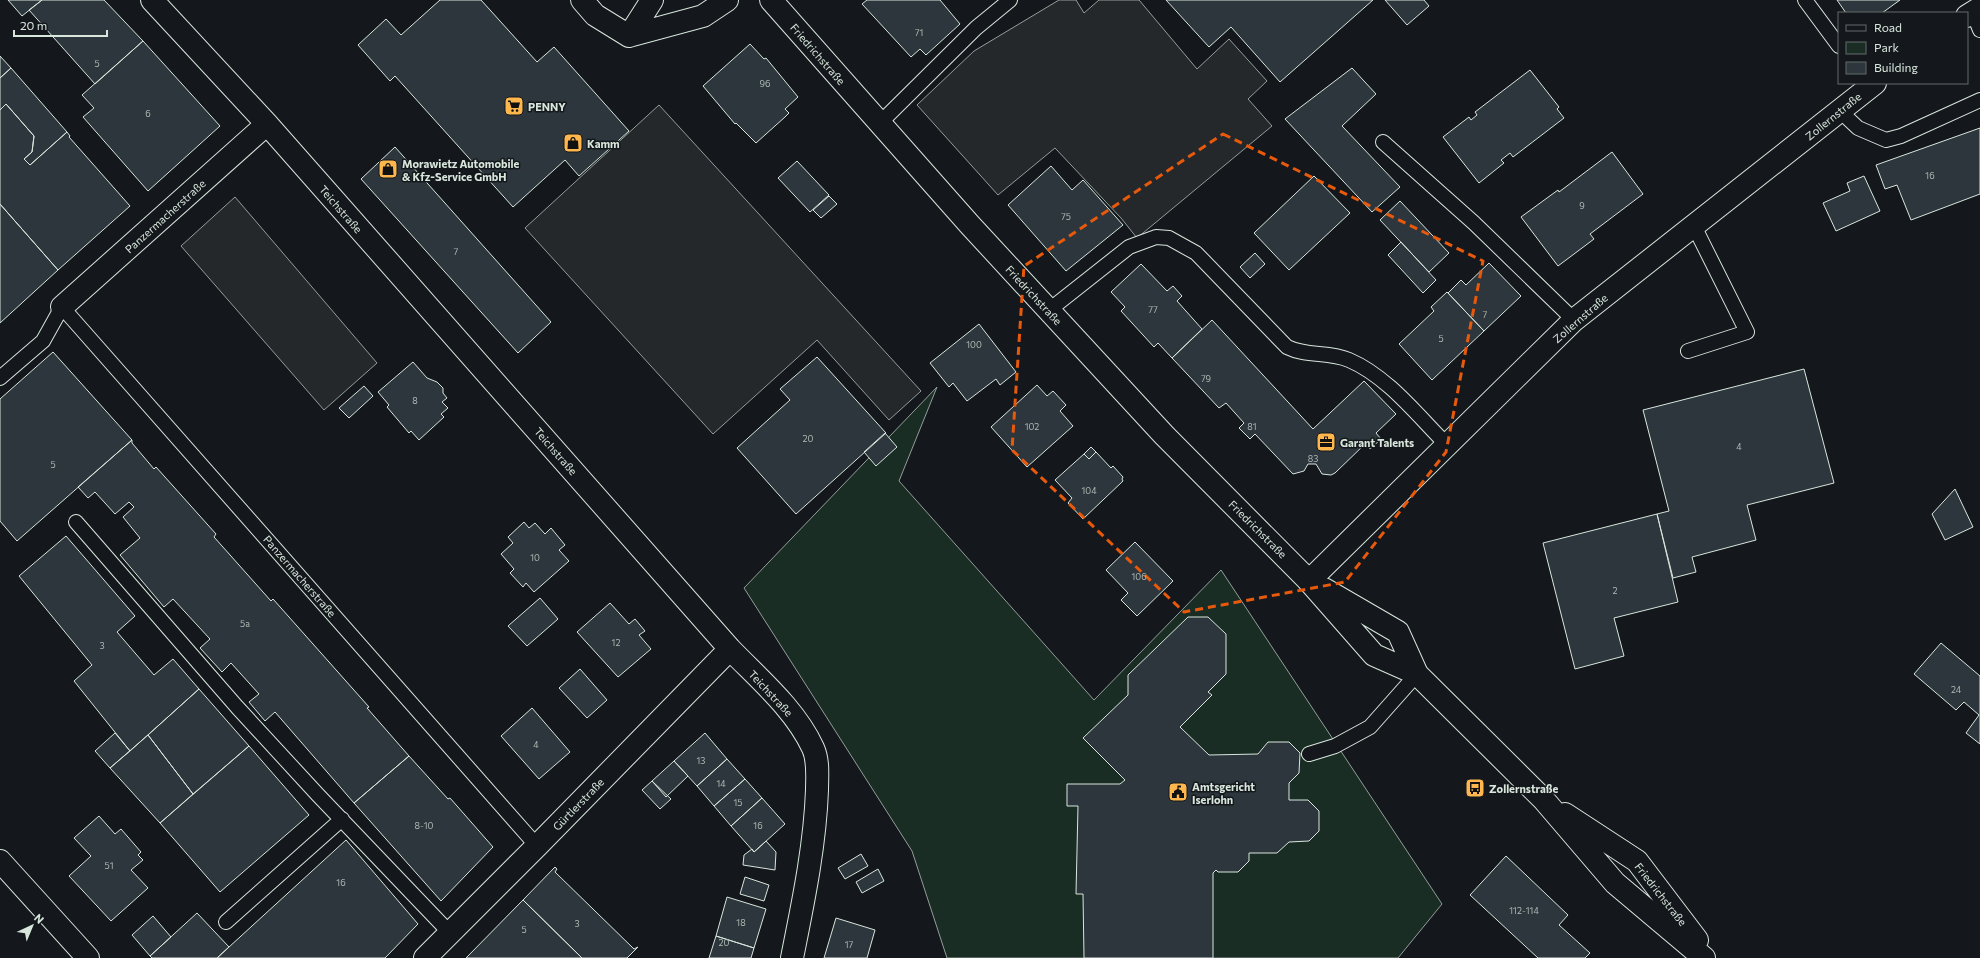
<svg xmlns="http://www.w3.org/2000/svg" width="1980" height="958" font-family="Commissioner,sans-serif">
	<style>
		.green { fill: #1a2d24; stroke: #939e99 }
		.parking { fill: #24282b; stroke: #939e99 }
		.building { fill: #2c363c; stroke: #d8e6dc }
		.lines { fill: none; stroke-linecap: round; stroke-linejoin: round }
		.service-casing { stroke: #d8e6dc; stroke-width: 16 }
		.minor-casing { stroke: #d8e6dc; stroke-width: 24 }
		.secondary-casing { stroke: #d8e6dc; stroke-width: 24 }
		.service { stroke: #14181c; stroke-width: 14 }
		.minor { stroke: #14181c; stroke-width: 22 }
		.secondary { stroke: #14181c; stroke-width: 22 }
		.marked { fill: none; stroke: #e8590c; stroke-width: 3; stroke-dasharray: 8 5; stroke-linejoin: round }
		.labels { text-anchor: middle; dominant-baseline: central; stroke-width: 3; stroke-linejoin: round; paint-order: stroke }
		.number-label { font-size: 9px; fill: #adbab4 }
		.street-label { font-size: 11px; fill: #d8e6dc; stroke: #14181c }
		.poi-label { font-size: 11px; font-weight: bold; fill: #d8e6dc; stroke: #14181c; text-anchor: start }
	</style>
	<rect width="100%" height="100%" fill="#14181c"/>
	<path class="green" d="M937,387L899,481L1094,700L1221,570L1442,904L1398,958H947L912,851L744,588Z"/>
	<path class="parking" d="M1059,0H1076L1084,13L1099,0H1139L1197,69L1229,39L1267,81L1248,99L1272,126L1137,238L1121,218L1055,148L998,195L917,105L974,51Z
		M659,105L921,391L889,420L817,340L713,434L525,228Z
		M235,197L377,363L324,410L181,246Z"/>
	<path class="building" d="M8,0H42L22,16Z
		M42,0H104L143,41L95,84L29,10Z
		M440,0H481L537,62L554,47L629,131L579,176L565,160L513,207L395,76L390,81L358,45L386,19L401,35Z
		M867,0H940L960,24L926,55L920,49L911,57L862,4Z
		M1166,0H1373L1280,82L1231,27L1209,47Z
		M1385,0H1424L1429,6L1407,25Z
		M1837,0H1900L1882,13H1846Z
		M143,41L220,126L148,191L83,117L94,108L82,95Z
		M750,44L764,59L766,58L798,97L785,109L789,113L785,117L756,143L736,123L735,124L703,86Z
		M0,56L11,68L0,78Z
		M11,68L67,132L30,165L24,159L32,152L34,136L6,104L0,110V78Z
		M1352,68L1376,94L1342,126L1400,187L1372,212L1285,119Z
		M1530,70L1559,107L1557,109L1564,118L1513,157L1510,153L1501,160L1504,163L1479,183L1443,137L1469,117L1471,120L1477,115L1475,112Z
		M6,104L34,136L32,152L24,159L30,165L67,132L70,136L69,137L130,206L58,270L0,204V110Z
		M1980,128V194L1911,220L1897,185L1885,189L1876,165Z
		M395,147L551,322L518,353L361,179Z
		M1612,152L1643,194L1590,234L1594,239L1558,266L1521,217L1558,190L1559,192Z
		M797,161L829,195L810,212L778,178Z
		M1051,166L1072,190L1083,180L1123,225L1066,271L1008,205Z
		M1314,176L1350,213L1289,270L1254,233Z
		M1864,176L1880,211L1836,231L1823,203L1850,191L1847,183Z
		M829,196L837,204L821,218L813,210Z
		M1400,201L1449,253L1429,272L1380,220Z
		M0,204L58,270L0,323Z
		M1401,242L1436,280L1423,293L1388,255Z
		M1255,253L1265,264L1250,278L1240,267Z
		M1489,263L1521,296L1484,331L1448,293L1461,280L1466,285Z
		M1141,264L1167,291L1173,286L1182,296L1177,301L1202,329L1172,358L1158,343L1154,347L1121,311L1125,307L1111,292Z
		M1447,292L1484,331L1432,380L1399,344L1434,311L1431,307Z
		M1212,320L1313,429L1364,381L1396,414L1376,433L1381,439L1370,449L1365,444L1335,473L1331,475L1322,474L1316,464H1308L1304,471L1293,474L1255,434L1250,439L1239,428L1244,423L1226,403L1219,408L1172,358Z
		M979,324L1016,372L1000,385L996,379L967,401L953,383L949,387L930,363Z
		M53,352L132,440L17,541L0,521V399Z
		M817,357L886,433L796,514L737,448L790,400L780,389Z
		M413,362L427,378L437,382L443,388V393L447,398L442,402L448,408L441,414L444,417L419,440L411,431L409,433L387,407L389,405L378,392Z
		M1804,369L1834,483L1747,505L1756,540L1692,557L1696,572L1673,578L1657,514L1669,511L1643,410Z
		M1037,385L1047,396L1053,391L1066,405L1060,411L1073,426L1027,467L991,427Z
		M364,386L373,396L349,418L339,408Z
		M885,433L897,447L876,466L864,452Z
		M132,440V443L154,469L156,467L216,534L214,537L271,601L273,599L369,707L367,708L409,756L354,803L275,712L265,721L249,702L259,694L231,663L222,672L200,648L210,639L173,599L164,607L120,555L140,538L123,517L134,507L129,502L115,514L95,492L88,498L78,487Z
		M1091,447L1096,452L1089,459L1084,454Z
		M1096,452L1111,468L1113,466L1123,477L1122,479L1123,481L1083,519L1068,503L1072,498L1055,480L1084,454L1089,459Z
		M1955,489L1973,527L1945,540L1932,514Z
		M1657,514L1678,602L1614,618L1624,656L1575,669L1543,543Z
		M524,522L529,528L535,523L545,534L551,528L565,545L559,550L569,561L534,592L526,583L523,587L510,573L514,569L501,554L513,543L508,537Z
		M66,536L135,616L117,632L154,675L173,659L199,689L130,751L74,681L92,665L19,576Z
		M1135,542L1173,581L1137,616L1121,600L1128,593L1106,570Z
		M540,598L558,619L527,646L508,626Z
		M610,603L629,624L635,619L645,631L639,635L651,649L618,677L577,632Z
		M1188,617H1208L1226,634V674L1208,692L1212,695L1180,727L1209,755L1258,754L1268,742H1289L1300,753L1299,773L1289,783V800H1308L1319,811V831L1309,841L1289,842L1277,853H1249V861L1238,872H1218L1216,870L1213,873V958H1084L1083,894H1076L1078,806H1067V784H1120L1125,780L1083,738L1128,695V675Z
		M1941,643L1980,676V744L1966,733L1979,715L1964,702L1956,710L1914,674Z
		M580,669L607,700L587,718L559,688Z
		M199,689L249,746L193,794L148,735Z
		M532,708L570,752L539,779L501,736Z
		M115,733L130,751L110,768L95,751Z
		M705,733L727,759L697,786L674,761Z
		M148,735L193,794L160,823L110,768Z
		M249,746L309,815L220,892L160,823Z
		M409,756L448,799L450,798L493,847L441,901L354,803Z
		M727,759L745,779L714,806L697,786Z
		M674,761L688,776L666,797L652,781Z
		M745,779L762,798L731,826L714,806Z
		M652,781L671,799L660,809L642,790Z
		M762,798L785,824L754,852L731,826Z
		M99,816L115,834L121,829L141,852L138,855L143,860L131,870L148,888L111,921L69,876L91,856L74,838Z
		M346,840L418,924L385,958H217Z
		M766,841L776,852L775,870L743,865L744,855L752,849L754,852Z
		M861,854L868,866L845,879L838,868Z
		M1506,856L1568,915L1559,925L1590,953L1585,958H1538L1470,895Z
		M555,867L557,869L555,872L634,949L638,947L627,958H582L523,900Z
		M878,869L884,881L862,893L856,882Z
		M745,877L769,885L764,901L740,894Z
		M727,897L766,909L754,948L716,936Z
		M523,900L582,958H466Z
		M197,913L229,947L217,958H152L150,956Z
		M153,916L171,937L150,956L132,935Z
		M836,918L875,930L867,958H824Z
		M716,936L754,948L751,958H709Z"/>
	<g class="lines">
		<g class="service-casing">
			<path id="service" d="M1805,0L1839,46
				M1973,12L1980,30
				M1840,111L1858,128L1886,140L1901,136L1980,100
				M879,124L976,28L1010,0
				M1383,142L1474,223L1574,320
				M1048,311L1129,247L1156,237L1169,238L1196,253L1287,347C1307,357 1329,351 1349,360C1387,376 1418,416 1446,444
				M1688,351L1747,332L1694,226
				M0,378L43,341L62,307L537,846
				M76,522L237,707L318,795L450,933
				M1309,754L1335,746L1370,727L1417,674
				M226,922L342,819"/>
		</g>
		<g class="minor-casing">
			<path id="minor" d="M152,0L267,124L730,649C759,679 795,709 813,748C819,761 817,777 817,790C815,846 803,903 792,958
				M582,0L595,15L629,36
				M1967,16L1980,8
				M629,36L703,16L727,0
				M629,36L652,0
				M62,307L267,124
				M1309,581L1574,320L1875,83
				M0,861L88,958
				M425,958L537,846L730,649"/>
		</g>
		<g class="secondary-casing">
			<path id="secondary" d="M771,0L970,225L1164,435L1309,581L1374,655L1417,674L1544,800L1615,883L1704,958
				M1324,589L1398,632L1417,674
				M1565,814L1637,861L1697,940"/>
		</g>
		<use href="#service" class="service"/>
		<use href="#minor" class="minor"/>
		<use href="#secondary" class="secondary"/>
	</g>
	<path class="marked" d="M1223,134L1483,261L1446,452L1345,582L1184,612L1012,450L1024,266Z"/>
	<defs>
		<g id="supermarket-square" transform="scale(1)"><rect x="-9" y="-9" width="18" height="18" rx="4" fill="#ffb74d" stroke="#14181c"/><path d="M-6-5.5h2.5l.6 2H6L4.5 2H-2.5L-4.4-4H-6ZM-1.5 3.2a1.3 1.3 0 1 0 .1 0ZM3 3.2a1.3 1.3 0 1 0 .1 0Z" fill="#111"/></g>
		<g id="shop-square" transform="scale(1)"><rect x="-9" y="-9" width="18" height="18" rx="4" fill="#ffb74d" stroke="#14181c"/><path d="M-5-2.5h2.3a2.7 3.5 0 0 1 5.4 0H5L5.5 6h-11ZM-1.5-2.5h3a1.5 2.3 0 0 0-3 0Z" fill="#111"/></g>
		<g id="office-square" transform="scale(1)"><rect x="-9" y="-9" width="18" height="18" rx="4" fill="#ffb74d" stroke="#14181c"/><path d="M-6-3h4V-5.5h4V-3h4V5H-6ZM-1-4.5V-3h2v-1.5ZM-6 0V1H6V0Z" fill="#111"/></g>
		<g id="bus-square" transform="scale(1)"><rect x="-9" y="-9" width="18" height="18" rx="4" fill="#ffb74d" stroke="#14181c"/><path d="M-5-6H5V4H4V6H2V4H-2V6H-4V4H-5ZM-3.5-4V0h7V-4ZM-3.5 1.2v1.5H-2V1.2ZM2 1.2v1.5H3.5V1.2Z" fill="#111"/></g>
		<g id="civic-square" transform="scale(1)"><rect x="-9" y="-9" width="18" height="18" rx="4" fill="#ffb74d" stroke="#14181c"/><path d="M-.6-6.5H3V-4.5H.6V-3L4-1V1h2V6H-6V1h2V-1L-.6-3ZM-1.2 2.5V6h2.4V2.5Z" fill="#111"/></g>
	</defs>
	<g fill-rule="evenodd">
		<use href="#supermarket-square" x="514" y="106"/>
		<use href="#shop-square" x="573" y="143"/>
		<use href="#shop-square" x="388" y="169"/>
		<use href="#office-square" x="1326" y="442"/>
		<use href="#bus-square" x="1475" y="788"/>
		<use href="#civic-square" x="1178" y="792"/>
	</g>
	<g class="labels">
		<g class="number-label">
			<text x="919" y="32">71</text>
			<text x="97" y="63">5</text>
			<text x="765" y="83">96</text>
			<text x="148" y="113">6</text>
			<text x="1930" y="175">16</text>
			<text x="1582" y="205">9</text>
			<text x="1066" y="216">75</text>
			<text x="456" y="251">7</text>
			<text x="1153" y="309">77</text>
			<text x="1485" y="314">7</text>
			<text x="1441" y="338">5</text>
			<text x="974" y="344">100</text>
			<text x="1206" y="378">79</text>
			<text x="415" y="400">8</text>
			<text x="1032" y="426">102</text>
			<text x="1252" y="426">81</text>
			<text x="808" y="438">20</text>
			<text x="1739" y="446">4</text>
			<text x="1313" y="458">83</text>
			<text x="53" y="464">5</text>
			<text x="1089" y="490">104</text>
			<text x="535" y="557">10</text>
			<text x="1139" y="576">106</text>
			<text x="1615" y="590">2</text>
			<text x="245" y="623">5a</text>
			<text x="616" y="642">12</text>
			<text x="102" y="645">3</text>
			<text x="1956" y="689">24</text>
			<text x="536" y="744">4</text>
			<text x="701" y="760">13</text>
			<text x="721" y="783">14</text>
			<text x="738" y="802">15</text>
			<text x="424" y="825">8-10</text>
			<text x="758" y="825">16</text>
			<text x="109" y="865">51</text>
			<text x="341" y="882">16</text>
			<text x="1524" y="910">112-114</text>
			<text x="741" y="922">18</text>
			<text x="577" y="923">3</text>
			<text x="524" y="929">5</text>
			<text x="724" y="942">20</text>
			<text x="849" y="944">17</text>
		</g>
		<g class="street-label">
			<text transform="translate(818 54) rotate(49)">Friedrichstraße</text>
			<text transform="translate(1833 116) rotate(-39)">Zollernstraße</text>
			<text transform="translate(341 209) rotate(49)">Teichstraße</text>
			<text transform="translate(165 216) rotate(-42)">Panzermacherstraße</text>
			<text transform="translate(1034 295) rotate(47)">Friedrichstraße</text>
			<text transform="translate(1580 318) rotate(-41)">Zollernstraße</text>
			<text transform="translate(556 451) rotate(49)">Teichstraße</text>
			<text transform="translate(1258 529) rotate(45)">Friedrichstraße</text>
			<text transform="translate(300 576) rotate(49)">Panzermacherstraße</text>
			<text transform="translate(771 693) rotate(47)">Teichstraße</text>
			<text transform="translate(578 804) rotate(-46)">Gürtlerstraße</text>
			<text transform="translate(1661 894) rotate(52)">Friedrichstraße</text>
		</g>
		<g class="poi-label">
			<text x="528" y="106">PENNY</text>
			<text x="587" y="143">Kamm</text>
			<text x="402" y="163">Morawietz Automobile<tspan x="402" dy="13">&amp; Kfz-Service GmbH</tspan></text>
			<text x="1340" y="442">Garant Talents</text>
			<text x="1192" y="786">Amtsgericht<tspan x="1192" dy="13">Iserlohn</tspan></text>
			<text x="1489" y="788">Zollernstraße</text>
		</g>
	</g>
	<rect x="1838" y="12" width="130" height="72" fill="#14181c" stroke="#626a69"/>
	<rect x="1846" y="25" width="20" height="6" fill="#14181c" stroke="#626a69"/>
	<text x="1874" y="32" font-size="12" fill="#d8e6dc">Road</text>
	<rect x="1846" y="42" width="20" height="12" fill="#1a2d24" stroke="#626a69"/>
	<text x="1874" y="52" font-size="12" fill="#d8e6dc">Park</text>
	<rect x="1846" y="62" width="20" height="12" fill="#2c363c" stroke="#626a69"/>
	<text x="1874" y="72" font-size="12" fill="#d8e6dc">Building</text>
	<g transform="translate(32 926) rotate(44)" stroke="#14181c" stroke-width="3" paint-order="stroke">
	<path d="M0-3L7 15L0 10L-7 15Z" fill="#d8e6dc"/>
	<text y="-6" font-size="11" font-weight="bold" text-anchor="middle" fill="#d8e6dc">N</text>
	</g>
	<path d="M14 30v6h93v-6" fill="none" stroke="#d8e6dc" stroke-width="2"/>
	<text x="20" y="30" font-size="12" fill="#d8e6dc" stroke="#14181c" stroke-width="3" paint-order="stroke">20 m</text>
</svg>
